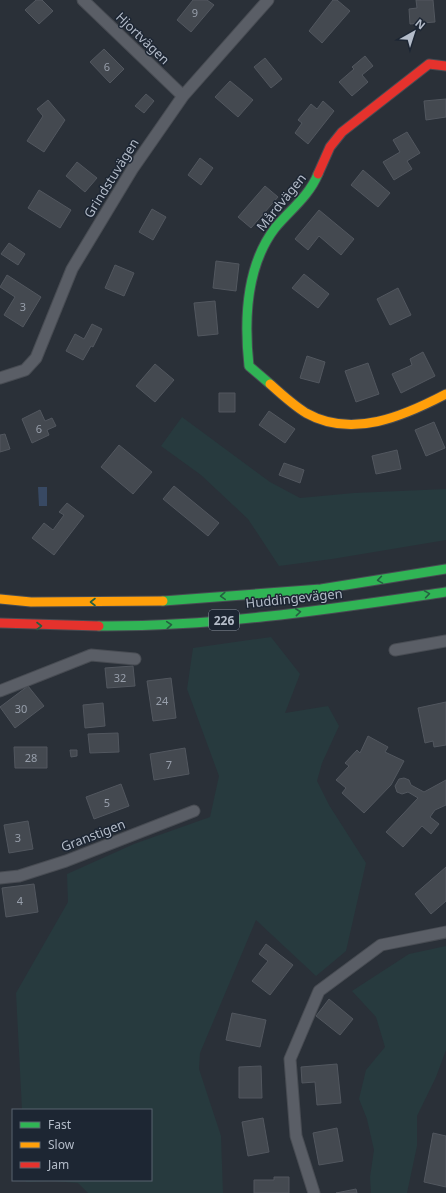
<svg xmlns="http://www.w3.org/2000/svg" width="446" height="1193" font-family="'Noto Sans',sans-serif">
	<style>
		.green { fill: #273a3e }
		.water { fill: #384963 }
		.building { fill: #444950; stroke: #52575f }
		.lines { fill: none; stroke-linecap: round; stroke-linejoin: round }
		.street-casing { stroke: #484c53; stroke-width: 13 }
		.fast-casing { stroke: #484c53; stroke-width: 11 }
		.slow-casing { stroke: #484c53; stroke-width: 11 }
		.jam-casing { stroke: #484c53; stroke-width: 11 }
		.street { stroke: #5a5e66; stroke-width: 11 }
		.fast { stroke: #30b455; stroke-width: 9 }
		.slow { stroke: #ff9f0a; stroke-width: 9 }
		.jam { stroke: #e5322d; stroke-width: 9 }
		.oneway { stroke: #255f41 }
		.labels { text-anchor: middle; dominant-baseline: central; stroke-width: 3; stroke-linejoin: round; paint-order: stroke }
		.number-label { font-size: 11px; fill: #989fab }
		.shield { fill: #1d2633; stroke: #878f9c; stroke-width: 1 }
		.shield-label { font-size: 12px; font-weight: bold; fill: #b4bcc9 }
		.street-label { font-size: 13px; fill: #b4bcc9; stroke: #1d2633 }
	</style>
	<rect width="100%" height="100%" fill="#2a3038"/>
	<path class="green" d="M182,417L270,482L300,498L354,493L446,489V540L332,559L279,566L248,519L201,475L161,446Z
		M271,637L300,674L285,713L328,706L339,726L322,763L317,781L329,805L366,863L346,951L316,976L256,920L200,1053L199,1069L221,1136L223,1193H88L78,1183L53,1181L26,1182L25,1180H151V1110H22L16,993L68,902L67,874L134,844L210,817L219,776L187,689L193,648Z
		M446,946V1050L436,1077L417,1116V1146L407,1193H371L370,1177L374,1150L367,1119L359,1099L366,1070L385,1047L376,1017L352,991L409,954Z"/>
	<path class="water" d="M38,487H47V506H39Z"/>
	<path class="building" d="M36,0H42L53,11L39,24L25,10Z
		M193,0H207L214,5L191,32L177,20Z
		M333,0H337L350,11L322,43L309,31Z
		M416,0H433L435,22L410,24L409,9L417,8Z
		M104,49L124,69L110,83L90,62Z
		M365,56L373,66L362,75L368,82L352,96L339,82L354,69L352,67Z
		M265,58L282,79L271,88L254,67Z
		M230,81L253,100L238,117L215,97Z
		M146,94L154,101L144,113L135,106Z
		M446,99V117L426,120L424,101Z
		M48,100L65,120L44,152L27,141L43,116L37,109Z
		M323,101L334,111L308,144L295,133L302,123L298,120L311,104L317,109Z
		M407,132L420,153L407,161L412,169L394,180L383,162L400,152L393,140Z
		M200,158L213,168L201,185L188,175Z
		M77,162L97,178L85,192L66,176Z
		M363,170L390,193L378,207L351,185Z
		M265,186L278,197L251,228L238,217Z
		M39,190L71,210L60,228L28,208Z
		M152,209L166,217L153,240L139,232Z
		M319,210L354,239L341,255L319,236L308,250L295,239Z
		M9,243L25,254L18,265L1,254Z
		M216,261L239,264L236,291L213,288Z
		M115,265L134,273L124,296L105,288Z
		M304,274L329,294L318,308L292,288Z
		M7,275L41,297L23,327L4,315L15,297L0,287Z
		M398,288L411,315L390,325L377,299Z
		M215,301L218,334L198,336L194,303Z
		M92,324L102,329L93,347L91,346L83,360L66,351L75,334L84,339Z
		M423,352L435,376L401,393L392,374L412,365L410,359Z
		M307,356L325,362L319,383L300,378Z
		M368,363L379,394L356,402L345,371Z
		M155,364L174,380L155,402L136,386Z
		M219,393H235V412H219Z
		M40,410L45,421L52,418L56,426L47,430L49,435L32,443L22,419Z
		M269,411L295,429L285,443L259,425Z
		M434,422L445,448L426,456L415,430Z
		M5,434L10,449L0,452V435Z
		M119,445L152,472L133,494L101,467Z
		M397,450L401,469L376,474L372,456Z
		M284,463L304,470L300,483L279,475Z
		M174,486L219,523L208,536L163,499Z
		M67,503L84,516L54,555L32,538L44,523L53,530L64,515L59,512Z
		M133,666L135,686L107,688L105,668Z
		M171,678L176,718L153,721L147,681Z
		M28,686L44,706L15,728L0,707Z
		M446,702V745L434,747L433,741L425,743L418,708Z
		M103,703L105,726L85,728L83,705Z
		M118,733L119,752L90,753L88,734Z
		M368,736L388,747L385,752L404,761L391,785L364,813L342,793L346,788L336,780L349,766L345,763L357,750L360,753Z
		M14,747H47V768H15Z
		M185,748L189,774L154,780L150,754Z
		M70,750H77V756L71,757Z
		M404,778L409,780L411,785L424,792L446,780V805L435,810L430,817L439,824L431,834L422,826L403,847L386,832L418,798L408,792L402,794L397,792L395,786L399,779Z
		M121,784L129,806L94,819L86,797Z
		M28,821L33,849L9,853L4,825Z
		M446,867V901L431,914L415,894Z
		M34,884L38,912L6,917L2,888Z
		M266,944L293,965L270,995L252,981L268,961L259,954Z
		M329,999L353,1019L340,1035L316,1016Z
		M232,1013L266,1020L260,1047L226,1040Z
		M337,1064L341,1103L317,1105L315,1082L302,1083L301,1067Z
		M261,1066L262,1098H239V1067Z
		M263,1118L269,1152L248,1156L242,1122Z
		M337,1128L343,1161L319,1165L313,1133Z
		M433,1133L446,1136V1187L424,1182Z
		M274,1177H289V1193H254V1180H274Z
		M356,1189L357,1193H336Z"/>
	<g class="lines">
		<g class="street-casing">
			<path id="street" d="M83,0L183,96
				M0,378L25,370L36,358L72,269L133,168L183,96L268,0
				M395,650L446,641
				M0,691L91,655L135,659
				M0,878L19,876L66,861L194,811
				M314,1193L296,1136L290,1059L319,991L381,945L446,932"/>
		</g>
		<g class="fast-casing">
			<path id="fast" d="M270,384L249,366C244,320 246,266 275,228C290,210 309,196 318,174
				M163,601L321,589L446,569
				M99,626C215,627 331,609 446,592"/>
		</g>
		<g class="slow-casing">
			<path id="slow" d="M270,384C281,394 293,405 306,413C352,439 404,416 446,394
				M0,599L31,602L163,601"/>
		</g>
		<g class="jam-casing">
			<path id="jam" d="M318,174L330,147L342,132L429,64L446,66
				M0,623L99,626"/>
		</g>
		<use href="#street" class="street"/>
		<use href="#fast" class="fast"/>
		<use href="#slow" class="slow"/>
		<use href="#jam" class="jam"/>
	</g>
	<defs><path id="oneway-chevron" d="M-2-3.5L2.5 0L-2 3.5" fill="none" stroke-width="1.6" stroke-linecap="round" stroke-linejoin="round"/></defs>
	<g class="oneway">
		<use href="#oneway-chevron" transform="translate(380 580) rotate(171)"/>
		<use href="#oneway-chevron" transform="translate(427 594) rotate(-9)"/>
		<use href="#oneway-chevron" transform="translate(223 596) rotate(176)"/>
		<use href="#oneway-chevron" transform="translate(93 602) rotate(180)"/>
		<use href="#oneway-chevron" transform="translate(298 612) rotate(-6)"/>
		<use href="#oneway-chevron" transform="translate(169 625) rotate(-5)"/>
		<use href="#oneway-chevron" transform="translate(39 626)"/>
	</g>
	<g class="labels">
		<g class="number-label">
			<text x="195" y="12">9</text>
			<text x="107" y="66">6</text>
			<text x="23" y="306">3</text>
			<text x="39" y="428">6</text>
			<text x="120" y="677">32</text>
			<text x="162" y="700">24</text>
			<text x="21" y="708">30</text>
			<text x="31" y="757">28</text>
			<text x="169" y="764">7</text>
			<text x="107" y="802">5</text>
			<text x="18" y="837">3</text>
			<text x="20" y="900">4</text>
		</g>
		<rect class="shield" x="209" y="610" width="30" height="20" rx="3"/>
		<g class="shield-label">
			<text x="224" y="620">226</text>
		</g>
		<g class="street-label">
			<text transform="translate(143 38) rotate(44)">Hjortvägen</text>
			<text transform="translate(111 178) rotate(-58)">Grindstuvägen</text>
			<text transform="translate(281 202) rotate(-51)">Mårdvägen</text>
			<text transform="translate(294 598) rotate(-6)">Huddingevägen</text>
			<text transform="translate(93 835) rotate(-21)">Granstigen</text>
		</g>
	</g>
	<rect x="12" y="1109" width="140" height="72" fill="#1d2633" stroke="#59626f"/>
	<rect x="20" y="1122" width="20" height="6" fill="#30b455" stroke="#59626f"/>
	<text x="48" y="1129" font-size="12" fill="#b4bcc9">Fast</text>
	<rect x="20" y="1142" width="20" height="6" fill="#ff9f0a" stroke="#59626f"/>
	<text x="48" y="1149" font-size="12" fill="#b4bcc9">Slow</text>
	<rect x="20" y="1162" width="20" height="6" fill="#e5322d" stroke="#59626f"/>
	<text x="48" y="1169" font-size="12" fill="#b4bcc9">Jam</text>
	<g transform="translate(414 32) rotate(39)" stroke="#1d2633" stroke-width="3" paint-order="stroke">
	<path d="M0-3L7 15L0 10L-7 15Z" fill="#b4bcc9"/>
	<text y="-6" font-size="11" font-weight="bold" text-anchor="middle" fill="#b4bcc9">N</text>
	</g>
</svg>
